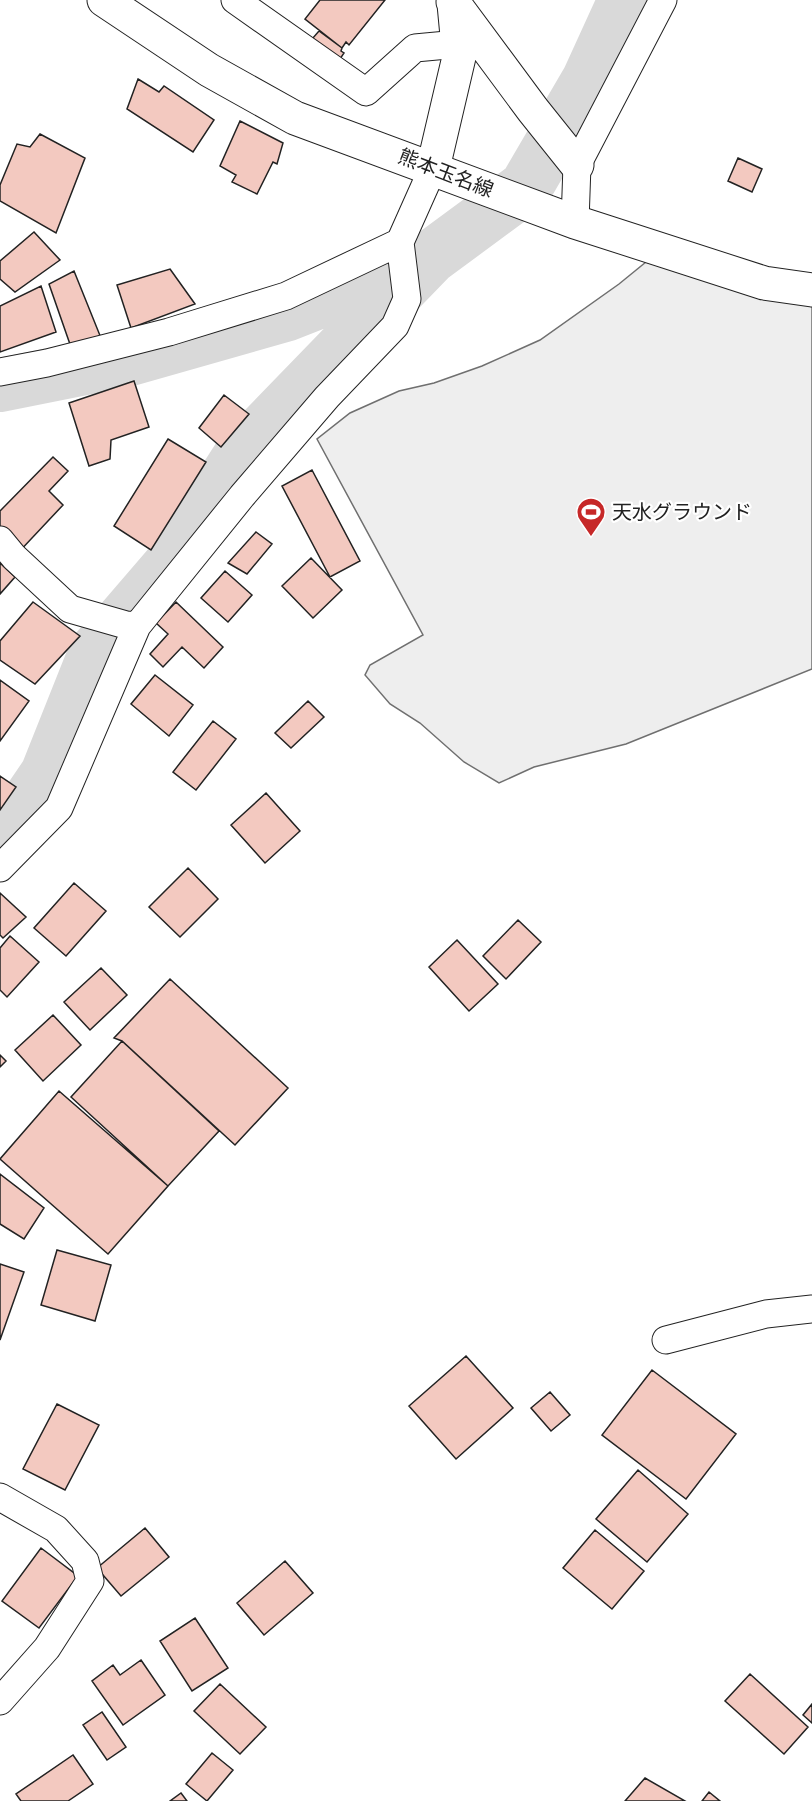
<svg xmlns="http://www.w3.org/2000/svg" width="812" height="1801" font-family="Helvetica,'Noto Sans JP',sans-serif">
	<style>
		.green { fill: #eee; stroke: #6f6f6f; stroke-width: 1.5 }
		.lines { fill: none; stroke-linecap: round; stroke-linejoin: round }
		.river { stroke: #d9d9d9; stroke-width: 54 }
		.building { fill: #f3c9c0; stroke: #222; stroke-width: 1.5 }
		.street-casing { stroke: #222; stroke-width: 29 }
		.secondary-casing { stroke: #222; stroke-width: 35 }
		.primary-casing { stroke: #222; stroke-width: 35 }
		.street { stroke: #fff; stroke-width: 27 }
		.secondary { stroke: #fff; stroke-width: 33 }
		.primary { stroke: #fff; stroke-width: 33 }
		.labels { text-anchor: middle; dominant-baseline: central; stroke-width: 4.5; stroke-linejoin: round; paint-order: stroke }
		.street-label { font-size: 20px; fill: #222; stroke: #fff }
		.poi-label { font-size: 20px; fill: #222; stroke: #fff; text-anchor: start }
	</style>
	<rect width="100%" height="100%" fill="#fff"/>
	<path class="green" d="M646,262L812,304V669L626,744L534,767L499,783L464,762L420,723L390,704L365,675L370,665L423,635L317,439L350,413L399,391L434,383L482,366L540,340L619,284Z"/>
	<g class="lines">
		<path class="river" d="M0,385L130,359L288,314L415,264
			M0,834L19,815L47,774L96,651L170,565L243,451L431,257L526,187L589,79L625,0"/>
	</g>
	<path class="building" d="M320,0H385L349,45L346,42L342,48L305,19Z
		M319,31L342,48L341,51L344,53L340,59L312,39Z
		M138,79L159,92L164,86L214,120L193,152L127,109Z
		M240,121L283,143L277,164L273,162L257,194L232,182L236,175L220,166Z
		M40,134L85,158L56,233L0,201V185L17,144L30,147Z
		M738,158L762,169L752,192L728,181Z
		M34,232L60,260L15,292L0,279V261Z
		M170,269L195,304L131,328L117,285Z
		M74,271L101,338L72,350L49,284Z
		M41,286L56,332L0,352V306Z
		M134,381L149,427L111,440L110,459L89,466L69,403Z
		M224,395L249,414L221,447L199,428Z
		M168,439L206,462L151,550L114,526Z
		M53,457L68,471L49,491L63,505L17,554L0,537V511Z
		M312,470L360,561L330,577L282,486Z
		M256,532L272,544L247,574L228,563Z
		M311,558L342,590L313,618L282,586Z
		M0,563L15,577L0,594Z
		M225,571L252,595L228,622L201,598Z
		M33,602L80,636L35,684L0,660V641Z
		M176,602L223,647L204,668L182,647L163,667L150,654L168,634L156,623Z
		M155,675L193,705L169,736L131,704Z
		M0,680L29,701L0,741Z
		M308,701L324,717L291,748L275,733Z
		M213,721L236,739L196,790L173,772Z
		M0,776L16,787L0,810Z
		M266,793L300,831L265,863L231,825Z
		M188,868L218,899L180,937L149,907Z
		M74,883L106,911L66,956L34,928Z
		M0,893L26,917L3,938L0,935Z
		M518,920L541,942L506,979L483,956Z
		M10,936L39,962L7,997L0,990V948Z
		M457,940L498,984L469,1011L429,967Z
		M101,968L127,995L90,1030L64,1002Z
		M170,979L288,1088L235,1145L122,1041L114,1038Z
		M53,1015L81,1045L43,1081L15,1050Z
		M122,1041L219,1131L168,1186L71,1097Z
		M0,1055L6,1061L0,1067Z
		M59,1091L168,1186L108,1254L0,1159Z
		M0,1174L44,1208L24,1239L0,1224Z
		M57,1250L111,1265L95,1321L41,1305Z
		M0,1264L24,1272L0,1340Z
		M466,1356L513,1408L456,1459L409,1406Z
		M652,1370L736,1434L686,1499L602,1435Z
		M550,1392L570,1415L551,1431L531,1408Z
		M57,1404L99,1425L65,1490L23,1469Z
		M638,1470L688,1514L647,1562L596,1519Z
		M145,1528L169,1557L121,1596L97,1568Z
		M595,1530L644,1571L612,1609L563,1568Z
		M41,1548L78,1576L39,1628L2,1601Z
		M285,1561L313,1593L264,1635L237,1603Z
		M195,1618L228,1668L192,1691L160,1641Z
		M141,1660L165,1695L123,1725L92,1681L113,1665L120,1675Z
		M750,1674L808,1727L784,1754L725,1701Z
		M220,1684L266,1727L240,1754L194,1711Z
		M812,1704V1723L803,1715Z
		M102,1712L126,1747L107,1760L83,1725Z
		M212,1753L233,1770L207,1801L186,1784Z
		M73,1755L93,1784L68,1801H21L16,1794Z
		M645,1778L685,1801H625Z
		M709,1792L720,1801H702Z
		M181,1793L187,1801H170Z"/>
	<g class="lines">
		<g class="street-casing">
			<path id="street" d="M235,0L366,92L415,48L458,44
				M575,222L577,165L663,0
				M0,372L47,363L169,332L286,296L400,242
				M0,540L14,557L70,609L126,625L137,626L242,496L327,397L395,326L407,299L400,242L433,168
				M0,868L59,808L137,626
				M666,1340L766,1314L812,1309
				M0,1497L56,1529L85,1561L90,1581L47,1648L0,1701"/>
		</g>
		<g class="secondary-casing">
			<path id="secondary" d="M453,2L533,110L577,165
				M433,168L459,57L454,4"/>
		</g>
		<g class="primary-casing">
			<path id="primary" d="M104,0L209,70L295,118L575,222L764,283L812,290"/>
		</g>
		<use href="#street" class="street"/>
		<use href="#secondary" class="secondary"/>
		<use href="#primary" class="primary"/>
	</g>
	<defs>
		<g id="stadium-pin" transform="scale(1.5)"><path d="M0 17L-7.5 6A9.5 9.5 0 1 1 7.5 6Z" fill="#c62828" stroke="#fff"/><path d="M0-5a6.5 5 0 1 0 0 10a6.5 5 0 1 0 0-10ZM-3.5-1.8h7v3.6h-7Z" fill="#fff"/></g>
	</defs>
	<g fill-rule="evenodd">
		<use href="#stadium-pin" x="591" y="512"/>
	</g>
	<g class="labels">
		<g class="street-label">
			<text transform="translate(446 173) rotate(21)">熊本玉名線</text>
		</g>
		<g class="poi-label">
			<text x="612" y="512">天水グラウンド</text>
		</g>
	</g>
</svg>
